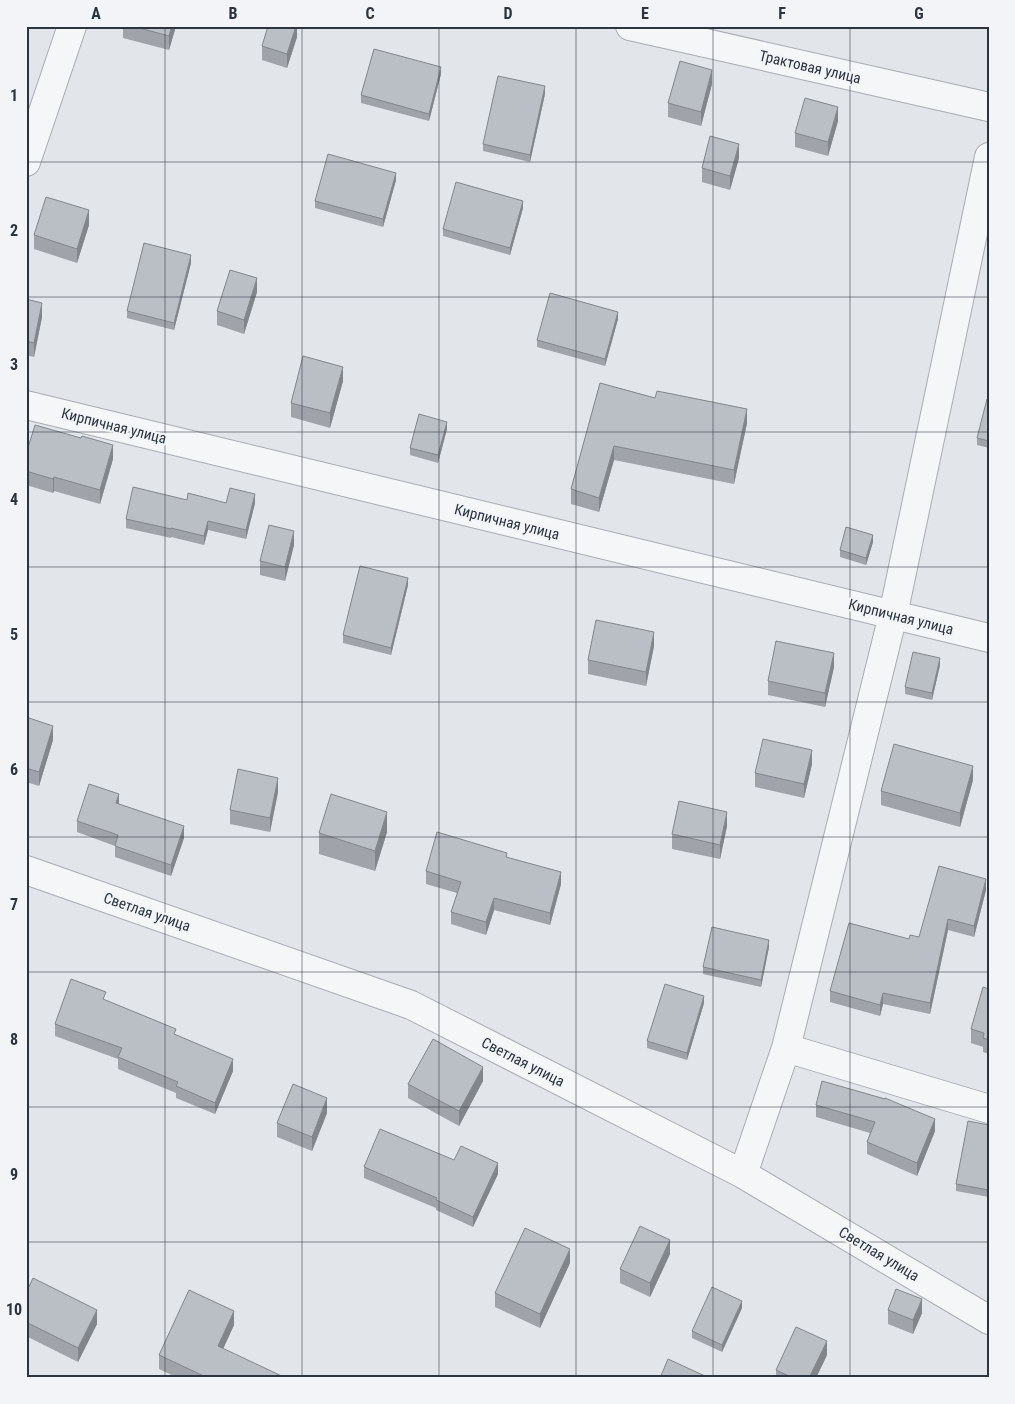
<svg xmlns="http://www.w3.org/2000/svg" width="1015" height="1404" font-family="'Roboto Condensed',sans-serif">
	<style>
		.lines { fill: none; stroke-linecap: round; stroke-linejoin: round }
		.minor-casing { stroke: #a8acb3; stroke-width: 30 }
		.minor { stroke: #f5f6f8; stroke-width: 28 }
		.wall { fill: #a0a4aa }
		.shaded-wall { fill: #82868b }
		.building { fill: #babfc6; stroke: #82868b }
		.grid { fill: none; stroke: #2c3440; stroke-width: 1; stroke-opacity: 0.55 }
		.labels { text-anchor: middle; dominant-baseline: central; stroke-width: 4; stroke-linejoin: round; paint-order: stroke }
		.street-label { font-size: 15px; fill: #2c3440; stroke: #f2f4f7 }
		.neatline { fill: none; stroke: #2c3440; stroke-width: 2 }
		.grid-label { font-size: 16px; text-anchor: middle; font-weight: bold; fill: #2c3440 }
	</style>
	<rect width="100%" height="100%" fill="#e2e5e9"/>
	<g class="lines">
		<g class="minor-casing">
			<path id="minor" d="M630,26L989,107
				M26,162L72,26
				M26,405L989,638
				M26,870L411,1005L743,1174L989,1320
				M786,1048L989,1109
				M743,1174L786,1048L893,615L989,157"/>
		</g>
		<use href="#minor" class="minor"/>
	</g>
	<path class="wall" d="M123,26H176L169,50L123,38Z
		M297,26V37L287,68L262,60V46Z
		M441,74L429,121L361,103V95Z
		M712,84L701,126L668,117V103Z
		M545,94L530,162L483,151V144Z
		M838,121L828,156L795,147V133Z
		M739,158L730,190L702,182V168Z
		M396,180L383,227L315,208V201Z
		M523,208L510,255L443,236V229Z
		M89,225L77,263L34,249V235Z
		M191,263L174,330L127,318V311Z
		M257,292L244,334L217,325V311Z
		M26,299L42,317L34,357L26,355Z
		M618,319L605,366L537,347V340Z
		M343,381L330,428L291,417V403Z
		M600,383L747,423L734,484L614,460L599,512L571,504V489Z
		M989,400V448L977,445V438Z
		M447,429L438,463L410,455V448Z
		M81,438L113,459L100,504L54,491L53,493L26,485V454Z
		M187,500L226,503H255L246,539L208,530L204,545L171,537V538L126,528V519Z
		M873,542L866,565L840,557V550Z
		M294,545L285,581L260,575V561Z
		M408,585L391,655L343,643V635Z
		M654,646L646,686L588,674V660Z
		M940,665L932,700L905,694V687Z
		M834,667L825,707L768,695V681Z
		M26,717L53,740L39,786L26,782Z
		M812,764L804,798L755,787V773Z
		M973,780L960,827L881,805V791Z
		M278,792L270,832L230,824V810Z
		M119,804L184,838L171,876L115,857V846L77,832V821Z
		M727,826L720,859L672,849V834Z
		M387,832L375,871L319,854V833Z
		M507,857L561,884L550,925L494,910L486,935L451,924V912L457,893L426,884V871Z
		M986,890L974,937L948,930L930,1014L883,1004L880,1016L830,1002V991L909,939L919,937Z
		M769,947L761,987L703,974V967Z
		M989,989V1054L983,1052V1047L971,1043V1029Z
		M106,1000L176,1035L233,1071L215,1114L176,1098V1093L118,1069V1059L55,1036V1024Z
		M704,1003L687,1060L647,1048V1041Z
		M483,1081L459,1126L408,1098V1084Z
		M885,1099L935,1131L917,1176L867,1154V1142L870,1133L816,1117V1105Z
		M327,1113L312,1151L277,1137V1123Z
		M989,1125V1197L956,1191V1184Z
		M454,1160L498,1174L473,1227L436,1210V1208L364,1178V1167Z
		M670,1254L650,1297L620,1283V1269Z
		M570,1263L540,1328L495,1307V1293Z
		M26,1293L97,1324L78,1362L26,1336Z
		M742,1308L722,1352L692,1338V1331Z
		M888,1310L922,1313L913,1334L888,1324Z
		M234,1325L223,1349L286,1378H178L159,1369V1355Z
		M827,1355L816,1378H776V1370Z"/>
	<path class="shaded-wall" d="M172,26H176L169,50V36Z
		M296,26H297V37L287,68V54Z
		M441,67V74L429,121V114Z
		M712,70V84L701,126V112Z
		M545,86V94L530,162V155Z
		M838,107V121L828,156V142Z
		M739,144V158L730,190V176Z
		M396,173V180L383,227V219Z
		M523,201V208L510,255V248Z
		M89,210V225L77,263V249Z
		M191,255V263L174,330V323Z
		M257,278V292L244,334V320Z
		M42,303V317L34,357V343Z
		M618,312V319L605,366V359Z
		M343,367V381L330,428V413Z
		M747,409V423L734,484V470Z
		M447,422V429L438,463V455Z
		M113,445V459L100,504V490Z
		M614,446V460L599,512V498Z
		M54,477V491L53,493V479Z
		M255,494V503L246,539V530Z
		M208,521V530L204,545V536Z
		M294,531V545L285,581V567Z
		M873,535V542L866,565V558Z
		M408,578V585L391,655V648Z
		M654,632V646L646,686V672Z
		M834,653V667L825,707V693Z
		M940,658V665L932,700V693Z
		M53,726V740L39,786V772Z
		M812,750V764L804,798V784Z
		M973,766V780L960,827V813Z
		M278,778V792L270,832V818Z
		M119,794V806L116,803Z
		M387,812V832L375,871V851Z
		M727,812V826L720,859V845Z
		M184,826V838L171,876V865Z
		M561,872V884L550,925V913Z
		M986,879V890L974,937V926Z
		M494,898V910L486,935V922Z
		M948,919V930L930,1014V1003Z
		M769,940V947L761,987V980Z
		M883,993V1004L880,1016V1005Z
		M704,996V1003L687,1060V1053Z
		M233,1059V1071L215,1114V1103Z
		M483,1067V1081L459,1126V1111Z
		M327,1098V1113L312,1151V1137Z
		M935,1119V1131L917,1176V1163Z
		M498,1163V1174L473,1227V1217Z
		M670,1240V1254L650,1297V1283Z
		M570,1249V1263L540,1328V1314Z
		M922,1299V1313L913,1334V1320Z
		M742,1301V1308L722,1352V1345Z
		M97,1310V1324L78,1362V1348Z
		M234,1311V1325L218,1360V1346Z
		M827,1341V1355L816,1378H809Z"/>
	<path class="building" d="M132,26H172L169,36Z
		M268,26H296L287,54L262,46Z
		M374,49L441,67L429,114L361,95Z
		M680,61L712,70L701,112L668,103Z
		M498,76L545,86L530,155L483,144Z
		M805,98L838,107L828,142L795,133Z
		M710,136L739,144L730,176L702,168Z
		M328,154L396,173L383,219L315,201Z
		M456,182L523,201L510,248L443,229Z
		M46,197L89,210L77,249L34,235Z
		M144,243L191,255L174,323L127,311Z
		M230,270L257,278L244,320L217,311Z
		M550,293L618,312L605,359L537,340Z
		M26,299L42,303L34,343L26,341Z
		M303,356L343,367L330,413L291,403Z
		M600,383L655,398L657,391L747,409L734,470L614,446L599,498L571,489Z
		M987,399L989,400V441L977,438Z
		M419,414L447,422L438,455L410,448Z
		M35,425L81,438L82,436L113,445L100,490L54,477L53,479L26,471V454Z
		M133,487L187,500L188,493L226,503L230,488L255,494L246,530L208,521L204,536L171,528V529L126,519Z
		M269,525L294,531L285,567L260,561Z
		M846,527L873,535L866,558L840,550Z
		M360,566L408,578L391,648L343,635Z
		M596,620L654,632L646,672L588,660Z
		M776,641L834,653L825,693L768,681Z
		M913,652L940,658L932,693L905,687Z
		M26,717L53,726L39,772L26,768Z
		M763,739L812,750L804,784L755,773Z
		M894,744L973,766L960,813L881,791Z
		M238,769L278,778L270,818L230,810Z
		M89,784L119,794L116,803L184,826L171,865L115,846L118,835L77,821Z
		M331,794L387,812L375,851L319,833Z
		M679,801L727,812L720,845L672,834Z
		M437,832L507,853L506,857L561,872L550,913L494,898L486,922L451,912L461,882L426,871Z
		M939,866L986,879L974,926L948,919L930,1003L883,993L880,1005L830,991L849,923L909,939L910,935L919,937Z
		M712,927L769,940L761,980L703,967Z
		M71,979L106,992L103,999L176,1029L174,1034L233,1059L215,1103L176,1086L178,1082L118,1057L122,1048L55,1024Z
		M665,984L704,996L687,1053L647,1041Z
		M983,987L989,989V1040L983,1038L984,1033L971,1029Z
		M433,1039L483,1067L459,1111L408,1084Z
		M822,1081L885,1099V1098L935,1119L917,1163L867,1142L875,1122L816,1105Z
		M293,1084L327,1098L312,1137L277,1123Z
		M968,1121L989,1125V1190L956,1184Z
		M380,1129L454,1160L461,1146L498,1163L473,1217L436,1200L437,1198L364,1167Z
		M640,1226L670,1240L650,1283L620,1269Z
		M525,1228L570,1249L540,1314L495,1293Z
		M33,1278L97,1310L78,1348L26,1322V1293Z
		M712,1287L742,1301L722,1345L692,1331Z
		M896,1289L922,1299L913,1320L888,1310Z
		M189,1290L234,1311L218,1346L286,1378H208L159,1355Z
		M796,1327L827,1341L809,1378H793L776,1370Z
		M668,1359L705,1376L704,1378H660Z"/>
	<path class="grid" d="M165,26V1378M302,26V1378M439,26V1378M576,26V1378M713,26V1378M850,26V1378M26,162H989M26,297H989M26,432H989M26,567H989M26,702H989M26,837H989M26,972H989M26,1107H989M26,1242H989"/>
	<g class="labels">
		<g class="street-label">
			<text transform="translate(810 67) rotate(13)">Трактовая улица</text>
			<text transform="translate(114 426) rotate(14)">Кирпичная улица</text>
			<text transform="translate(507 522) rotate(14)">Кирпичная улица</text>
			<text transform="translate(901 617) rotate(14)">Кирпичная улица</text>
			<text transform="translate(147 912) rotate(19)">Светлая улица</text>
			<text transform="translate(523 1062) rotate(27)">Светлая улица</text>
			<text transform="translate(879 1254) rotate(31)">Светлая улица</text>
		</g>
	</g>
	<rect width="1015" height="1404" fill="none" stroke="#f2f4f7" stroke-width="55"/>
	<rect x="28" y="28" width="960" height="1348" class="neatline"/>
	<g class="grid-label">
		<text x="96" y="19">A</text>
		<text x="233" y="19">B</text>
		<text x="370" y="19">C</text>
		<text x="508" y="19">D</text>
		<text x="645" y="19">E</text>
		<text x="782" y="19">F</text>
		<text x="919" y="19">G</text>
		<text x="14" y="101">1</text>
		<text x="14" y="236">2</text>
		<text x="14" y="370">3</text>
		<text x="14" y="505">4</text>
		<text x="14" y="640">5</text>
		<text x="14" y="775">6</text>
		<text x="14" y="910">7</text>
		<text x="14" y="1045">8</text>
		<text x="14" y="1180">9</text>
		<text x="14" y="1315">10</text>
	</g>
</svg>
